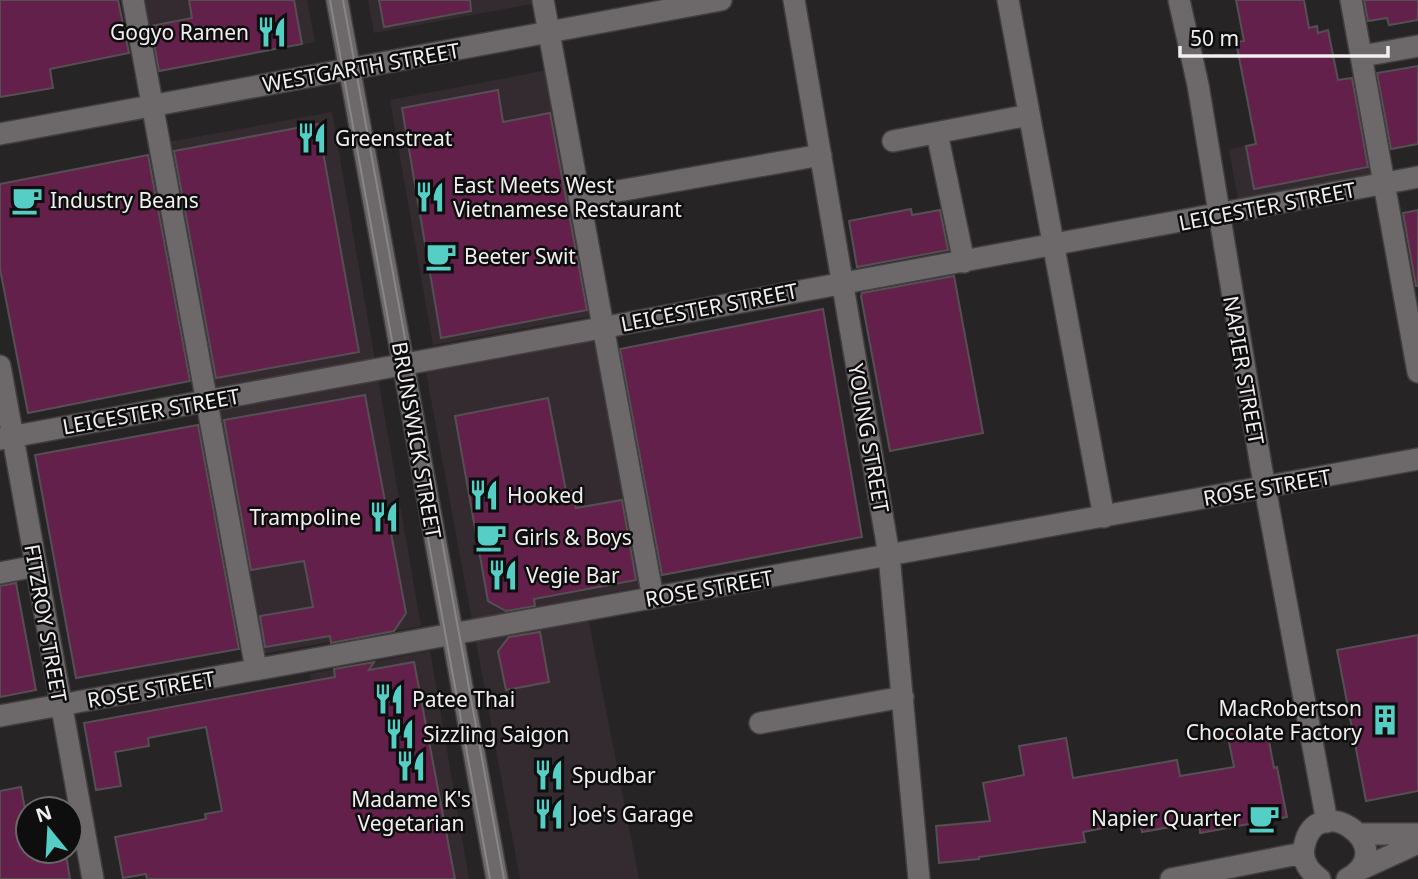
<svg xmlns="http://www.w3.org/2000/svg" width="1418" height="879" font-family="'Noto Sans',sans-serif">
	<style>
		.built { fill: #342b30 }
		.building { fill: #63204a; stroke: #545052; stroke-width: 2 }
		.lines { fill: none; stroke-linecap: round; stroke-linejoin: round }
		.minor-casing { stroke: #423f40; stroke-width: 24 }
		.minor { stroke: #6d696b; stroke-width: 21 }
		.tram { stroke: #898688; stroke-width: 2 }
		.labels { text-anchor: middle; dominant-baseline: central; stroke-width: 5; stroke-linejoin: round; paint-order: stroke }
		.poi-label { font-size: 21px; fill: #f1eff0; stroke: #0f0e0e; text-anchor: start }
		.street-label { font-size: 21px; fill: #f1eff0; stroke: #0f0e0e }
	</style>
	<rect width="100%" height="100%" fill="#272426"/>
	<path class="built" d="M126,0H307L315,42L141,76Z
		M368,0H548V1L374,33Z
		M548,70L596,315L433,345L390,100Z
		M332,112L421,626L256,655L163,143Z
		M1367,124L1377,179L1239,205L1229,149Z
		M602,335L647,586L584,597L639,879H520L425,367Z
		M430,651L469,879H348L310,674Z"/>
	<path class="building" d="M0,0H118L129,53L50,69L53,88L0,97Z
		M189,0H294L302,44L159,71L151,26L192,18Z
		M379,0H470L471,11L384,27Z
		M1236,0H1304L1309,28L1317,26L1318,33L1328,30L1338,80L1352,78L1368,167L1254,189L1246,146L1256,144L1236,42L1244,41Z
		M1364,0H1418V20L1389,25L1387,18L1368,21Z
		M1418,66V144L1391,149L1377,73Z
		M498,90L503,122L550,113L587,310L441,338L402,108Z
		M318,124L359,352L216,378L174,151Z
		M148,155L190,381L28,413L0,269V184Z
		M911,209L912,215L940,210L948,250L857,267L849,221Z
		M1418,210V286H1416L1403,213Z
		M954,276L983,433L890,451L861,296L862,293Z
		M823,309L862,537L662,575L620,349Z
		M365,395L406,613L394,631L331,643L330,636L265,647L260,616L313,607L304,561L251,570L224,420Z
		M548,398L566,491H572L576,508L622,500L636,580L534,599L535,606L506,611L488,601L455,416Z
		M198,425L239,649L76,678L35,455Z
		M16,583L36,690L0,697V586Z
		M540,632L549,682L506,690L498,651L509,637Z
		M1418,635V791L1366,801L1337,650Z
		M374,662L369,670L414,662L455,879H147L146,874L123,878L115,837L206,819L205,814L222,811L206,727L148,738L149,746L115,752L121,786L96,790L84,723L335,677L334,669Z
		M1252,727L1253,732L1267,730L1274,768L1277,767L1287,817L1200,833L1199,822L1142,832L1140,821L1083,832L1085,842L979,857V859L939,863L936,826L990,821L983,783L1024,775L1019,746L1066,738L1073,778L1177,760L1180,776L1234,767L1227,732Z
		M21,787L28,826V851H35L37,860L66,855L70,879H0V791Z"/>
	<g class="lines">
		<g class="minor-casing">
			<path id="minor" d="M133,0L256,669
				M337,0L497,879
				M543,0L653,598
				M794,0L889,555L919,879
				M1008,0L1104,517
				M1179,0L1198,85L1261,466L1327,822
				M1351,0L1418,372
				M1362,56L1418,46
				M937,133L964,262
				M0,134L721,0
				M893,141L1029,115
				M579,198L821,155
				M0,366L93,879
				M0,439L1418,177
				M0,573L36,566
				M0,716L1418,459
				M760,723L903,697
				M1359,834H1418
				M1359,870L1418,843
				M1171,879L1303,853
				M1320,879C1310,872 1301,861 1304,847C1315,786 1404,847 1347,879"/>
		</g>
		<use href="#minor" class="minor"/>
		<path class="tram" d="M330,0L490,879
			M343,0L504,879"/>
	</g>
	<defs>
		<g id="restaurant-bare" transform="scale(2.415)"><path d="M-5-6h1v4h1v-4h1v4h1v-4h1v5L-1.5 .5V6h-2V.5L-5-1ZM5-6V6H3V1.5H1.5Q1.5-4 5-6Z" fill="#55cec5" stroke="#0f0e0e" stroke-width="2.5" paint-order="stroke"/></g>
		<g id="cafe-bare" transform="scale(2.415)"><path d="M-5.5-4.5H6V0H3Q3 3.5 0 3.5H-2.5Q-5.5 3.5-5.5 0ZM3-3.2v2h1.7v-2ZM-6 4.5H4V6H-6Z" fill="#55cec5" stroke="#0f0e0e" stroke-width="2.5" paint-order="stroke"/></g>
		<g id="building-bare" transform="scale(2.415)"><path d="M-4-6H4V6H1V3H-1V6H-4ZM-2.5-4.3h1.7v1.8h-1.7ZM.8-4.3h1.7v1.8H.8ZM-2.5-1h1.7V.8h-1.7ZM.8-1h1.7V.8H.8Z" fill="#55cec5" stroke="#0f0e0e" stroke-width="2.5" paint-order="stroke"/></g>
	</defs>
	<g fill-rule="evenodd">
		<use href="#restaurant-bare" x="272" y="32"/>
		<use href="#restaurant-bare" x="312" y="138"/>
		<use href="#restaurant-bare" x="430" y="197"/>
		<use href="#cafe-bare" x="27" y="200"/>
		<use href="#cafe-bare" x="441" y="256"/>
		<use href="#restaurant-bare" x="484" y="495"/>
		<use href="#restaurant-bare" x="384" y="517"/>
		<use href="#cafe-bare" x="491" y="537"/>
		<use href="#restaurant-bare" x="503" y="575"/>
		<use href="#restaurant-bare" x="389" y="699"/>
		<use href="#building-bare" x="1385" y="720"/>
		<use href="#restaurant-bare" x="400" y="734"/>
		<use href="#restaurant-bare" x="411" y="766"/>
		<use href="#restaurant-bare" x="549" y="775"/>
		<use href="#restaurant-bare" x="549" y="814"/>
		<use href="#cafe-bare" x="1264" y="818"/>
	</g>
	<g class="labels">
		<g class="poi-label">
			<text x="249" y="32" text-anchor="end">Gogyo Ramen</text>
			<text x="335" y="138">Greenstreat</text>
			<text x="453" y="185">East Meets West<tspan x="453" dy="24">Vietnamese Restaurant</tspan></text>
			<text x="50" y="200">Industry Beans</text>
			<text x="464" y="256">Beeter Swit</text>
			<text x="507" y="495">Hooked</text>
			<text x="361" y="517" text-anchor="end">Trampoline</text>
			<text x="514" y="537">Girls &amp; Boys</text>
			<text x="526" y="575">Vegie Bar</text>
			<text x="412" y="699">Patee Thai</text>
			<text x="1362" y="708" text-anchor="end">MacRobertson<tspan x="1362" dy="24">Chocolate Factory</tspan></text>
			<text x="423" y="734">Sizzling Saigon</text>
			<text x="572" y="775">Spudbar</text>
			<text x="411" y="799" text-anchor="middle">Madame K's<tspan x="411" dy="24">Vegetarian</tspan></text>
			<text x="572" y="814">Joe's Garage</text>
			<text x="1241" y="818" text-anchor="end">Napier Quarter</text>
		</g>
		<g class="street-label">
			<text transform="translate(361 67) rotate(-10)">WESTGARTH STREET</text>
			<text transform="translate(1267 206) rotate(-11)">LEICESTER STREET</text>
			<text transform="translate(709 307) rotate(-11)">LEICESTER STREET</text>
			<text transform="translate(1244 370) rotate(80)">NAPIER STREET</text>
			<text transform="translate(151 411) rotate(-10)">LEICESTER STREET</text>
			<text transform="translate(869 438) rotate(80)">YOUNG STREET</text>
			<text transform="translate(417 440) rotate(80)">BRUNSWICK STREET</text>
			<text transform="translate(1267 487) rotate(-10)">ROSE STREET</text>
			<text transform="translate(709 588) rotate(-10)">ROSE STREET</text>
			<text transform="translate(46 623) rotate(80)">FITZROY STREET</text>
			<text transform="translate(151 689) rotate(-10)">ROSE STREET</text>
		</g>
	</g>
	<g transform="translate(49 830) rotate(342)"><circle r="33" fill="#0f0e0e" stroke="#696868" stroke-width="2"/>
	<path d="M0-5L12 26L0 18L-12 26Z" fill="#55cec5"/>
	<text y="-10" font-size="19" font-weight="bold" text-anchor="middle" fill="#f1eff0">N</text>
	</g>
	<path d="M1180 46v10h208v-10" fill="none" stroke="#f1eff0" stroke-width="3.5"/>
	<text x="1190" y="46" font-size="21" fill="#f1eff0" stroke="#0f0e0e" stroke-width="5" paint-order="stroke">50 m</text>
</svg>
